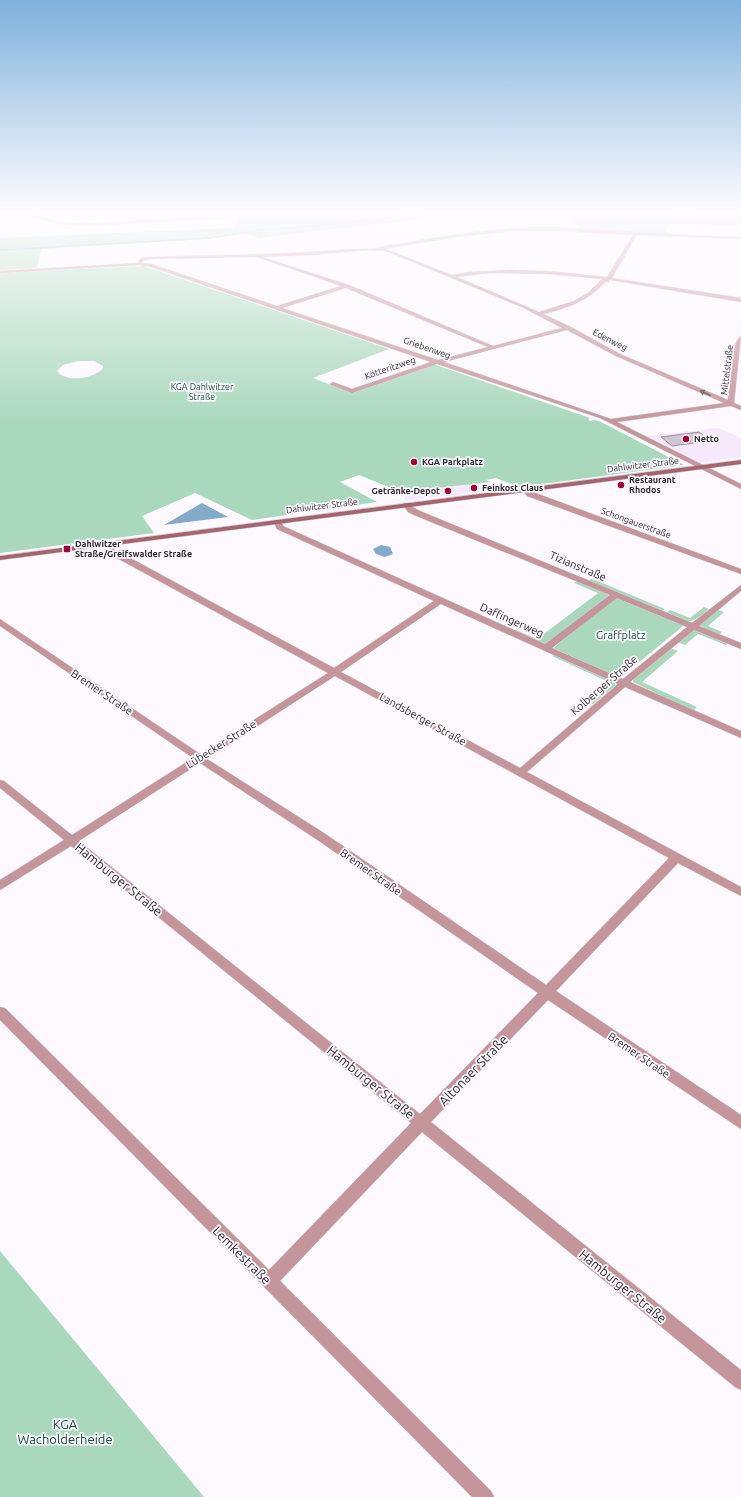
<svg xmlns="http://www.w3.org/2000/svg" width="741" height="1497" font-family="Ubuntu,sans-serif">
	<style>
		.built { fill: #f7e9fc }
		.green { fill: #aad8bd; fill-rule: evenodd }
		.water { fill: #83a9cb }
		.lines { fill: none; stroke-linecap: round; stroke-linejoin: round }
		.stream { stroke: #83a9cb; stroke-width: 1.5 }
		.building { fill: #cfc6d2; stroke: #9b929e }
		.street-casing { stroke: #d7d4d9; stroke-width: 1 }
		.secondary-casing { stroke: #d7d4d9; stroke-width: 1 }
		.street { fill: #c4969c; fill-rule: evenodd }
		.secondary { fill: #a5656f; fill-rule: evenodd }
		.oneway { fill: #69555a }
		.poi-dot { fill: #a10238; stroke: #fdf9ff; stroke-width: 1.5 }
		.labels { text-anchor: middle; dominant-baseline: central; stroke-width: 3.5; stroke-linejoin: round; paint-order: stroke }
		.far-street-label { font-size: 9px; fill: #2c292e; stroke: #fdf9ff }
		.far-park-label { font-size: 9px; fill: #154f34; stroke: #fdf9ff }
		.far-poi-label { font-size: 9px; font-weight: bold; fill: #2c292e; stroke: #fdf9ff; text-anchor: start }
		.street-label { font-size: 11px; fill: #2c292e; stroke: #fdf9ff }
		.park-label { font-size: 11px; fill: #154f34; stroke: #fdf9ff }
		.near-street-label { font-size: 13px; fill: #2c292e; stroke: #fdf9ff }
		.near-park-label { font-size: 13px; fill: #154f34; stroke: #fdf9ff }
	</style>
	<rect width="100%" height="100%" fill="#fdf9ff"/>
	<path class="built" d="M718,428L741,438V457L699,463L646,436Z
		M484,483L490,490L406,501L401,492Z"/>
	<path class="green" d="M266,214H460L260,238L243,233L206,239L41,249L37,268L0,270V238L233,228L239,219H267Z
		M567,214L741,215V225L668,224L664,237L581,230Z
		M144,266L389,349L313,378L352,393L433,364L590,418L588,420L591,421L594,420L599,421L684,465L519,487L496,478L486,480L491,482L401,492L359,475L340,482L377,502L252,520L195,493L142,516L154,533L0,553V273ZM78,361H94L103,366V368C95,379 65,383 57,371L63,365Z
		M591,579L595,580L665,609L661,612L587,581Z
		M578,581L607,593L609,596L544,645L514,632L516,630L537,639L598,593L574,583Z
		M614,598H619L682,624L683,626L620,678L553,648Z
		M704,607L709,609C689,626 688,623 665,614L670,610L690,618Z
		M716,609L724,612L708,626L722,632L719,635L698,625Z
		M693,630L729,642L726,645L698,634L685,645L677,642Z
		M670,648L678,651L642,682L697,707L693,711L633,682V679Z
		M555,654L615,681V686L593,704L589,702L611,683L552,656Z
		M0,1251L20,1275L204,1497H0Z"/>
	<path class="water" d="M202,503L228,517L164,525Z
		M381,545L390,547L393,554L385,557L376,554L373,549Z"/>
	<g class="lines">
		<path class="stream" d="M669,214L713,218L741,217
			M0,250L210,238L260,230L326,225L421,214"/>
	</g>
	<path class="building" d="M699,432L710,441L672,446L661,437Z"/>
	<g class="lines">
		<g class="street-casing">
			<path id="street" d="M27,214H34L59,222L82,224L191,217L233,218L82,226L59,224Z
				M513,228C589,225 665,236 741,237V239L637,235L612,278L741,298V302L610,280L609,282H605C588,301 568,308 543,314L571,327L620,354L728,400C730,388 730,342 741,336L734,403L741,406V410L731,406L617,422L741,484V489L600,418L437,364L352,393L331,385L330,384L333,382L352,389L431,362L148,266L139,265L0,273V271L138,263L141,258L152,257C217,255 283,255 348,249C359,249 375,250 384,246L458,234ZM513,231H558L633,235L607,277L548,271L509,270L470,272L452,275L385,249L458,237ZM369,250L386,251L524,308L562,328L493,346L349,285L262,257L311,255ZM257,257L341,286L277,306L151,264L142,263L144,260L152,259ZM489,273L548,274L602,279L588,293L574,301L539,312L457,277ZM346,288L488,347L438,360L282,308ZM567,330L616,356L724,403L611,419L444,362Z
				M523,488H529L533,492L741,569V574L527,496L522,490Z
				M404,503H410L414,508L420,511L692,623L741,585V591L699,626L741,643V649L694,630L630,682L741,731V738L625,687L527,772L741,887V896L678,863L556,991L741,1115V1129L548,1000L431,1122L741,1370V1390L735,1387L422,1132L280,1281L491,1491L494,1497H472L0,1020V1007L5,1008L269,1270L411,1123L71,846L0,890V880L64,840L0,788V780L4,781L72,835L193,758L0,626V619L200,754L328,673L115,557L109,553L104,544L105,542H111L115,550L121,553L334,668L434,601L277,529L274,522L275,520H281L283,526L545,644L610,595L414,515L408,512L403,505ZM617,598L687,627L623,679L552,648ZM441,604L618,684L520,768L341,672ZM335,676L669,858L546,985L324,833L207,759ZM200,763L316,839L538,993L420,1114L79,841Z"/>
		</g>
		<g class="secondary-casing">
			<path id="secondary" d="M741,460V464L0,560V556Z"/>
		</g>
		<use href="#street" class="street"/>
		<use href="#secondary" class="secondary"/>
	</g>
	<defs><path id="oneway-solid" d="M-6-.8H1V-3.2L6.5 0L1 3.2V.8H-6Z"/></defs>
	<use class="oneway" href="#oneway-solid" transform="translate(705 393) rotate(-156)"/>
	<linearGradient id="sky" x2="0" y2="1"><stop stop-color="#7fb0dc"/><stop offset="0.5" stop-color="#fefcff"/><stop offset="1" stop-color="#fefcff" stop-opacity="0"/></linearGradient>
	<rect width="741" height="424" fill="url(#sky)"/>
	<g class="poi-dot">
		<circle cx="686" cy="439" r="4"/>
		<circle cx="414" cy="462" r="4"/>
		<circle cx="621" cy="485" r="4"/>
		<circle cx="474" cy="488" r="4"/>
		<circle cx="448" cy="491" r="4"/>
		<rect x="63" y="545" width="8" height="8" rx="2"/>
	</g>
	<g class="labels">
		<g class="far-street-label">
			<text transform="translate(610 340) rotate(27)">Edenweg</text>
			<text transform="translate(427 348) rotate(19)">Griebenweg</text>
			<text transform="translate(390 368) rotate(-19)">Kötteritzweg</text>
			<text transform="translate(727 370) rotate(-83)">Mittelstraße</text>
			<text transform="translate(643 465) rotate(-7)">Dahlwitzer Straße</text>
			<text transform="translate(322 506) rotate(-7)">Dahlwitzer Straße</text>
			<text transform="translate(636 523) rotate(20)">Schongauerstraße</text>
		</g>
		<g class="far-park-label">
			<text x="202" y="387">KGA Dahlwitzer<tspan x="202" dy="10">Straße</tspan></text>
		</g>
		<g class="far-poi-label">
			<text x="694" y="439">Netto</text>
			<text x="422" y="462">KGA Parkplatz</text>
			<text x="629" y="480">Restaurant<tspan x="629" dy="10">Rhodos</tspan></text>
			<text x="482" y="488">Feinkost Claus</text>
			<text x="440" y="491" text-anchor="end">Getränke-Depot</text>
			<text x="75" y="544">Dahlwitzer<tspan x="75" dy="10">Straße/Greifswalder Straße</tspan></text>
		</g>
		<g class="street-label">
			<text transform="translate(578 566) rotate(23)">Tizianstraße</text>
			<text transform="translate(512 620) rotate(24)">Daffingerweg</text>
			<text transform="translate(604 685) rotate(-41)">Kolberger Straße</text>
			<text transform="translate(102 692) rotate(34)">Bremer Straße</text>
			<text transform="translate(423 719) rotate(29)">Landsberger Straße</text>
			<text transform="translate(221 744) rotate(-32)">Lübecker Straße</text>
			<text transform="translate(371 872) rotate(35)">Bremer Straße</text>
			<text transform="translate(639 1055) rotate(34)">Bremer Straße</text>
		</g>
		<g class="park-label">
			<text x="621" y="635">Graffplatz</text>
		</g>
		<g class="near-street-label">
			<text transform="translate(119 879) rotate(39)">Hamburger Straße</text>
			<text transform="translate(473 1070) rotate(-46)">Altonaer Straße</text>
			<text transform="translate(371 1082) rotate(39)">Hamburger Straße</text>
			<text transform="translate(242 1255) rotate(45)">Lemkestraße</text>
			<text transform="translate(623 1286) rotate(39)">Hamburger Straße</text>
		</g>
		<g class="near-park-label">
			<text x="65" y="1424">KGA<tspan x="65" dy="15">Wacholderheide</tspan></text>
		</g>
	</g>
</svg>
